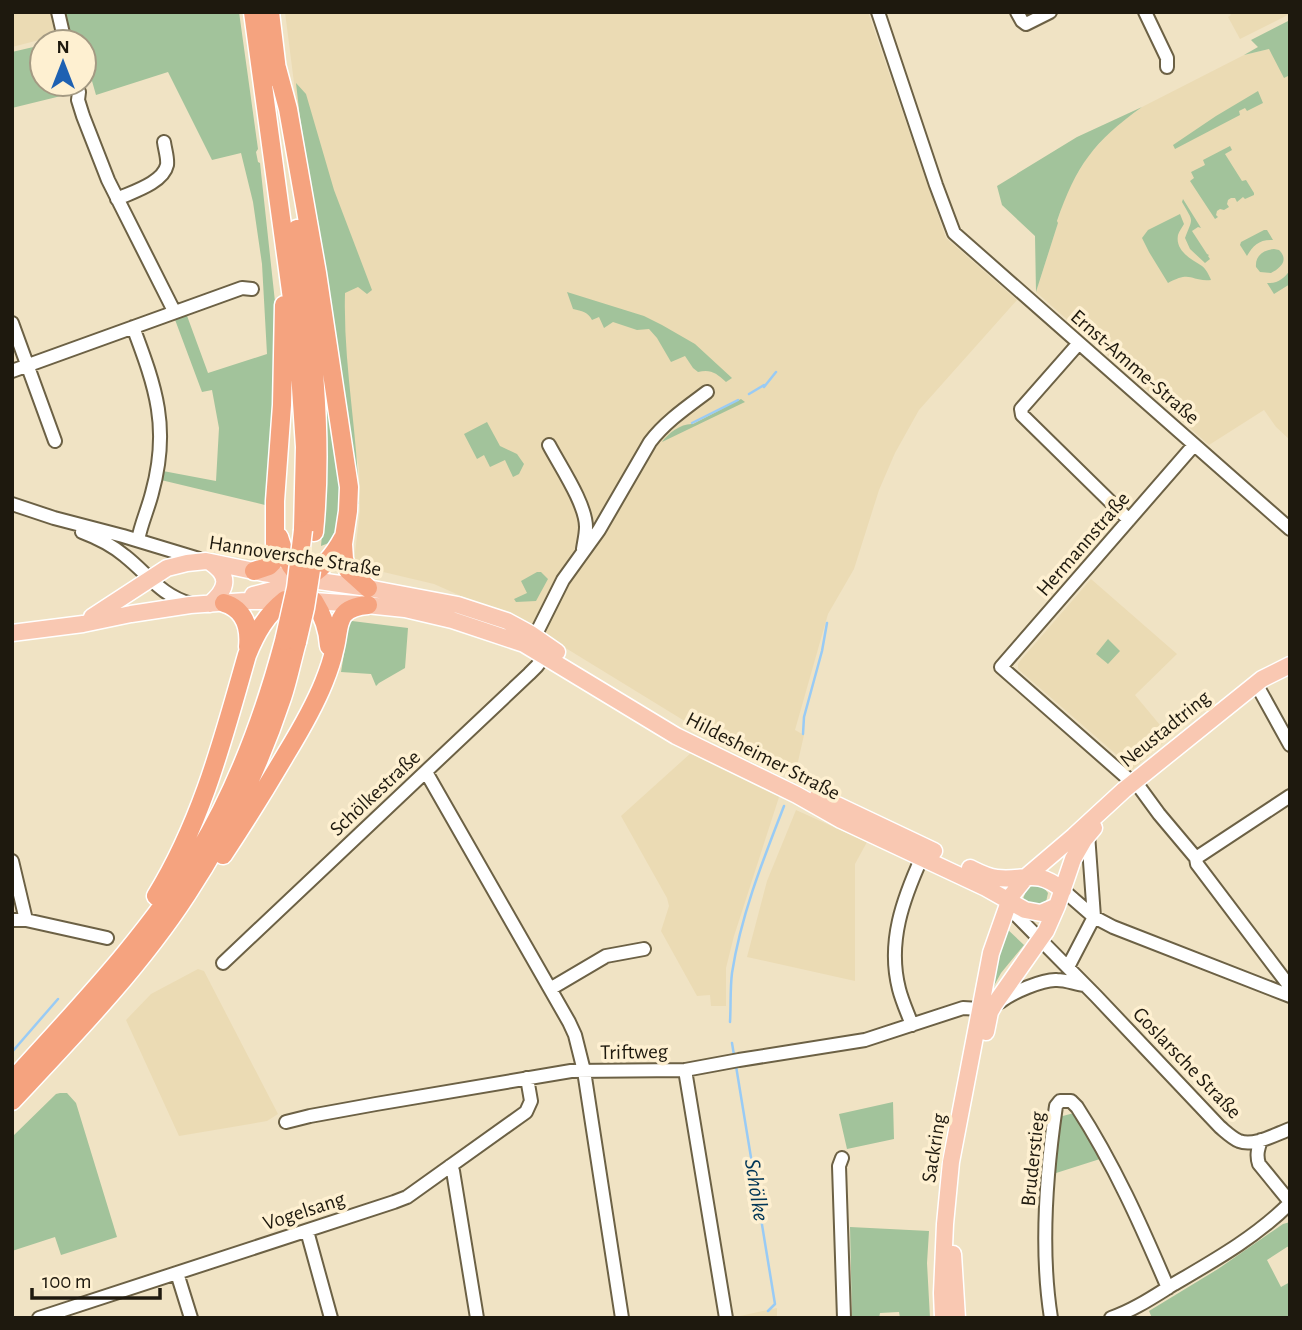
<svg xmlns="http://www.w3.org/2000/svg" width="1302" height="1330" font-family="'Alegreya Sans',sans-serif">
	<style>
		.built { fill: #ebdbb4 }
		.green { fill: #a2c39b }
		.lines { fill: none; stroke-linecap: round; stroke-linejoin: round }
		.stream { stroke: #99cbf5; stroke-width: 2.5 }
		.minor-casing { stroke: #6c6145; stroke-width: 16 }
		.major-casing { stroke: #fff; stroke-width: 19 }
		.highway-casing { stroke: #fff; stroke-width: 21 }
		.minor { stroke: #fff; stroke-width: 12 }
		.major { stroke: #f9c8b2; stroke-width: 16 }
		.highway { stroke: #f5a37f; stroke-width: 18 }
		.highway-bridge-casing { stroke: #fff; stroke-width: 21; stroke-linecap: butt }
		.highway-bridge { stroke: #f5a37f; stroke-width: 18 }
		.labels { text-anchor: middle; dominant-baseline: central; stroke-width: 7; stroke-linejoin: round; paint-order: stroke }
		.street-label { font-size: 21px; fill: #1e190e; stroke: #fef0d1 }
		.water-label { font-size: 23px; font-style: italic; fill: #013657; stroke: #fef0d1 }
	</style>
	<rect width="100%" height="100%" fill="#f0e3c4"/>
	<path class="built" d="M12,12H50L55,36L12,47Z
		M285,12H868L946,238L1017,300L919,410L895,453L879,490L854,569L828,614L795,730L804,735L795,775L760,759L749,756L723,740L683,720L533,628L434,584L358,566L354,561L360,510L359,469L302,146Z
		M1229,12H1290V14L1240,39L1228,17L1231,15Z
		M1290,44V440L1276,427L1264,410L1209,445L1036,292L1058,223L1057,222L1067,191L1088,156L1107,135L1119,124L1142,107L1244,55Z
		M1091,579L1177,654L1135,695L1170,737L1133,769L1018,669V664L1020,661Z
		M692,752L780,794L734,936L726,968V1006H711L710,995L697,996L661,931L669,906L667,898L621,816Z
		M796,810L867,842L855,864V981L747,957L767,881Z
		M198,969L204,971L278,1114L267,1121L179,1136L126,1020L151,994Z
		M777,1308V1318H731Z"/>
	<path class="green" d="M63,12H239L258,149L256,152L258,162L260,163L276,311L274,408L268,501L265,505L161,480L163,471L216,481L219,428L212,390L202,392L174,317L186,313L208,373L267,354L262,264L253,202L241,153L212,160L168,72L96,95L92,81L84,83V42H70Z
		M1290,20V75L1284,78L1269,49L1244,55L1258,47L1251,40Z
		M42,45V84H62L65,95L12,108V52Z
		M296,83L306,94L334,190L372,290L367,294L358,287L345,293C343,364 358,434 359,504H355L325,271L300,118Z
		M1258,91L1263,103L1247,111L1245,108L1239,111L1240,115L1175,149L1173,145L1216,116Z
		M1142,107C1094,141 1076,166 1057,221L1058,223L1036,292L1035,236L1002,205L997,186L1077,137Z
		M1230,146L1232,150L1225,154L1242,181L1246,180L1254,193V195L1245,199L1243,197L1237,202L1235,198H1231L1228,200L1227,204L1229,207L1224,210L1220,209L1217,211L1216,215L1218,217L1215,219L1190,181L1194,178L1191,172L1205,165L1203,160Z
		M1183,199L1201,228L1198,227L1192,231L1207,254L1209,255L1208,256L1210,259L1205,263L1190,249L1185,238C1193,217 1194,223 1182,202Z
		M1180,214L1184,224C1182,228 1179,231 1178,235C1175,251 1191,259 1202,266C1206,269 1209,275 1211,280C1190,282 1192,270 1168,283L1149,252L1142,238L1148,230Z
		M1264,230H1267L1273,240C1260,239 1253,245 1247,256L1240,245L1241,242Z
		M1274,249L1279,250C1289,260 1281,268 1271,273L1260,272L1256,267C1255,256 1263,250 1274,249Z
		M1290,270V284L1274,294L1267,283C1277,284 1285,278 1290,270Z
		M567,292L644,316L662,325L695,344L732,378L726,382C716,373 711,369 698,372L693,368L685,356L671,362L657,338L649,329L637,330L613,322L604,328L599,317L592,320C588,312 582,311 573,309Z
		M318,346L341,472L340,511L334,541L321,546L327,478L325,427Z
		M741,399L745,402L662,442C668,433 682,423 693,424Z
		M487,422L500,446L517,454L524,464L519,474L513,477L505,460L490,467L484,455L477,459L464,434Z
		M537,572H541L548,579L536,601L516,602L514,599L527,593L521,581Z
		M352,621L408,628L405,668L379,683L376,686L371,674L341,672L348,630L347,624Z
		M1108,639L1120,651L1108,664L1096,654Z
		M1035,885L1044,888L1048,893L1046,902L1039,907L1025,904L1023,899L1027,888Z
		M1005,927L1024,945L1001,973L990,993L989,985Z
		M60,1093H67L76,1103L117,1237L61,1255L55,1237L12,1251V1137L56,1094Z
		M893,1102L894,1139L847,1149L839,1114Z
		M1074,1113L1100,1159L1053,1174L1059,1117Z
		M1290,1222V1246L1287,1247L1267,1260L1281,1287L1290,1282V1318H1152L1149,1311L1218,1269L1283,1224Z
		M850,1227L929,1231L927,1263L930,1318H900L899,1312L880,1313L879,1318H852Z"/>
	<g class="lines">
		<path class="stream" d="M764,387L776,372
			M749,394L764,385
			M692,423L738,400
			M803,734L804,717L822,651L827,623
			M730,1022C731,1006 730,989 732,973C741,915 763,860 784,806
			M732,1043L734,1055
			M12,1052L58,999
			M736,1066L775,1304L768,1311"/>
		<g class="minor-casing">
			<path id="minor" d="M58,12L65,42
				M878,12L936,185L954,233L1290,529
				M1017,12L1022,21L1026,24L1050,12
				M1145,12L1167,58V67
				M74,84L79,92L78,100L83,116L108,180L174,311
				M117,199C132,192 163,183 167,165C168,158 165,150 164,142
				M12,323L55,441
				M133,327C156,388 170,428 152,493C148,509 141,524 138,540
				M1079,343L1021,409L1022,415L1129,520
				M12,371L242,288L252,289
				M549,445C560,466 586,504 586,527C586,534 584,542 583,549
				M12,504L54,518L123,536L199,559
				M82,532C98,538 112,545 125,556C149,575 160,595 191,604
				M531,644L563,580L599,530L650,442C665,422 687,407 707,392
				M1259,689L1290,745
				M426,772L569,1022L575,1035L584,1071L622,1318
				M1133,783L1001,667L1194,445
				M1140,788L1159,814L1196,858L1197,864L1290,987
				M1196,858L1290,796
				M12,861L26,920
				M1063,890L1094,917L1113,927L1290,996
				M1009,900L1011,910L1096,996L1220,1127C1226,1132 1232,1138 1239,1141C1254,1147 1276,1134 1290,1129
				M12,920H26L107,938
				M223,963L529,674L537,666L548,651
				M1068,967L1094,917L1088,834
				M550,989L606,956L644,949
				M1000,1002C1011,993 1043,979 1057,980C1066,980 1076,984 1085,985
				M912,1025C908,1014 902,1001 899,989C887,942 903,899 922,857
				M685,1070L726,1318
				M286,1122L310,1116L376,1104L571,1071L685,1070L739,1060L865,1040L963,1008L980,1009
				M1261,1140C1258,1149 1256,1155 1259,1164L1290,1202
				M842,1158L839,1166L844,1318
				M450,1166L453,1171L477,1318
				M307,1231L331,1318
				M177,1273L191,1318
				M39,1318L394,1202L407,1197L526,1112L531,1101L527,1078
				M1051,1318C1040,1249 1046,1174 1056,1106L1060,1101H1071L1077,1107C1114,1164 1141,1225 1168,1288
				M1111,1318C1134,1310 1153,1297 1174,1284C1215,1260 1256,1237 1290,1203"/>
		</g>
		<g class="major-casing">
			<path id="major" d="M210,562C231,576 227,589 210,604
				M253,595L288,586L301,580
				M92,617L167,568L187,563L206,561L263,573L368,588L458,605L507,621L531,634L557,652
				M12,633L83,624L131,614L190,605L246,601H314L357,604L405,609L452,620L524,644L676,736L797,795L841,820L986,888L1025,910L1041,913L1057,906
				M818,796L934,851
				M970,868C978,872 987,877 997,878C1027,881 1035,868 1063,890
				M986,1032L990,1012L994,1005L1046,931L1057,906L1073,859L1084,840L1094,828
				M953,1254L957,1318
				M943,1318L942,1293L945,1224L951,1162L991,953L1011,896L1027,876L1074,836L1124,790L1262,679L1290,665"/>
		</g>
		<g class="highway-casing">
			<path id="highway" d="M253,12L298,343L305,447L303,530
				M270,12L278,79
				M277,68L288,109L317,273L349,487L348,511L343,544L344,559L348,570L368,588
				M297,229C311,329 324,430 314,532
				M279,537C284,553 289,569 304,579C322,570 334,555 343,538
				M254,571L269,566L273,562L275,552V501L282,405L284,305
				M314,601C323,615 328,628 329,646
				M224,603C244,609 250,627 248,647
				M223,855C245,822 266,788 286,754C300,731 314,707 324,682C328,672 332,661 334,651C341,627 333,608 368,605
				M156,896C202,821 223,739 247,655C256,633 266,615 285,600
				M12,1081C78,1008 147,937 198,853C238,787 264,716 284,641
				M12,1101C73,1036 139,968 187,894C227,833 259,767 282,698C288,680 292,660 297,642"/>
		</g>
		<use href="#minor" class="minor"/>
		<use href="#major" class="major"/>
		<use href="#highway" class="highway"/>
		<g class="highway-bridge-casing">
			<path id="highway-bridge" d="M284,641L296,588L303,530
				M297,642L305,608L311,570"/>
		</g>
		<use href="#highway-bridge" class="highway-bridge"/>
	</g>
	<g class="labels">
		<g class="street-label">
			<text transform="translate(1135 367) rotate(41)">Ernst-Amme-Straße</text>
			<text transform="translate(1083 544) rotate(-49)">Hermannstraße</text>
			<text transform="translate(295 556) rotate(9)">Hannoversche Straße</text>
			<text transform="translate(1165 729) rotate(-39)">Neustadtring</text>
			<text transform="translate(763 756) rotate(27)">Hildesheimer Straße</text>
			<text transform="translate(375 793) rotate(-43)">Schölkestraße</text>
			<text transform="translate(634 1052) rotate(-1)">Triftweg</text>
			<text transform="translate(1187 1063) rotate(46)">Goslarsche Straße</text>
			<text transform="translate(934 1148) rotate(-81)">Sackring</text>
			<text transform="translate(1033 1159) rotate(-84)">Bruderstieg</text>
			<text transform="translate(304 1211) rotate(-18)">Vogelsang</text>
		</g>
		<g class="water-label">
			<text transform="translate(756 1190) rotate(81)">Schölke</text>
		</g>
	</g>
	<rect width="1302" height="1330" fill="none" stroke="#1e190e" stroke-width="28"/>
	<g transform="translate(63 63)"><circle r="33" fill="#fef0d1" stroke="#a49a83" stroke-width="2"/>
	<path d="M0-5L12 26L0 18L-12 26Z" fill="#1e61b2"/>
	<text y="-10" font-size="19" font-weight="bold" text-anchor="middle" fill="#1e190e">N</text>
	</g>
	<path d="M32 1288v10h128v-10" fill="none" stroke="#1e190e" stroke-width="3.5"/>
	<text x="42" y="1288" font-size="21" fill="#1e190e" stroke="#fef0d1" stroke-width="5" paint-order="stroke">100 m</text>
</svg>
